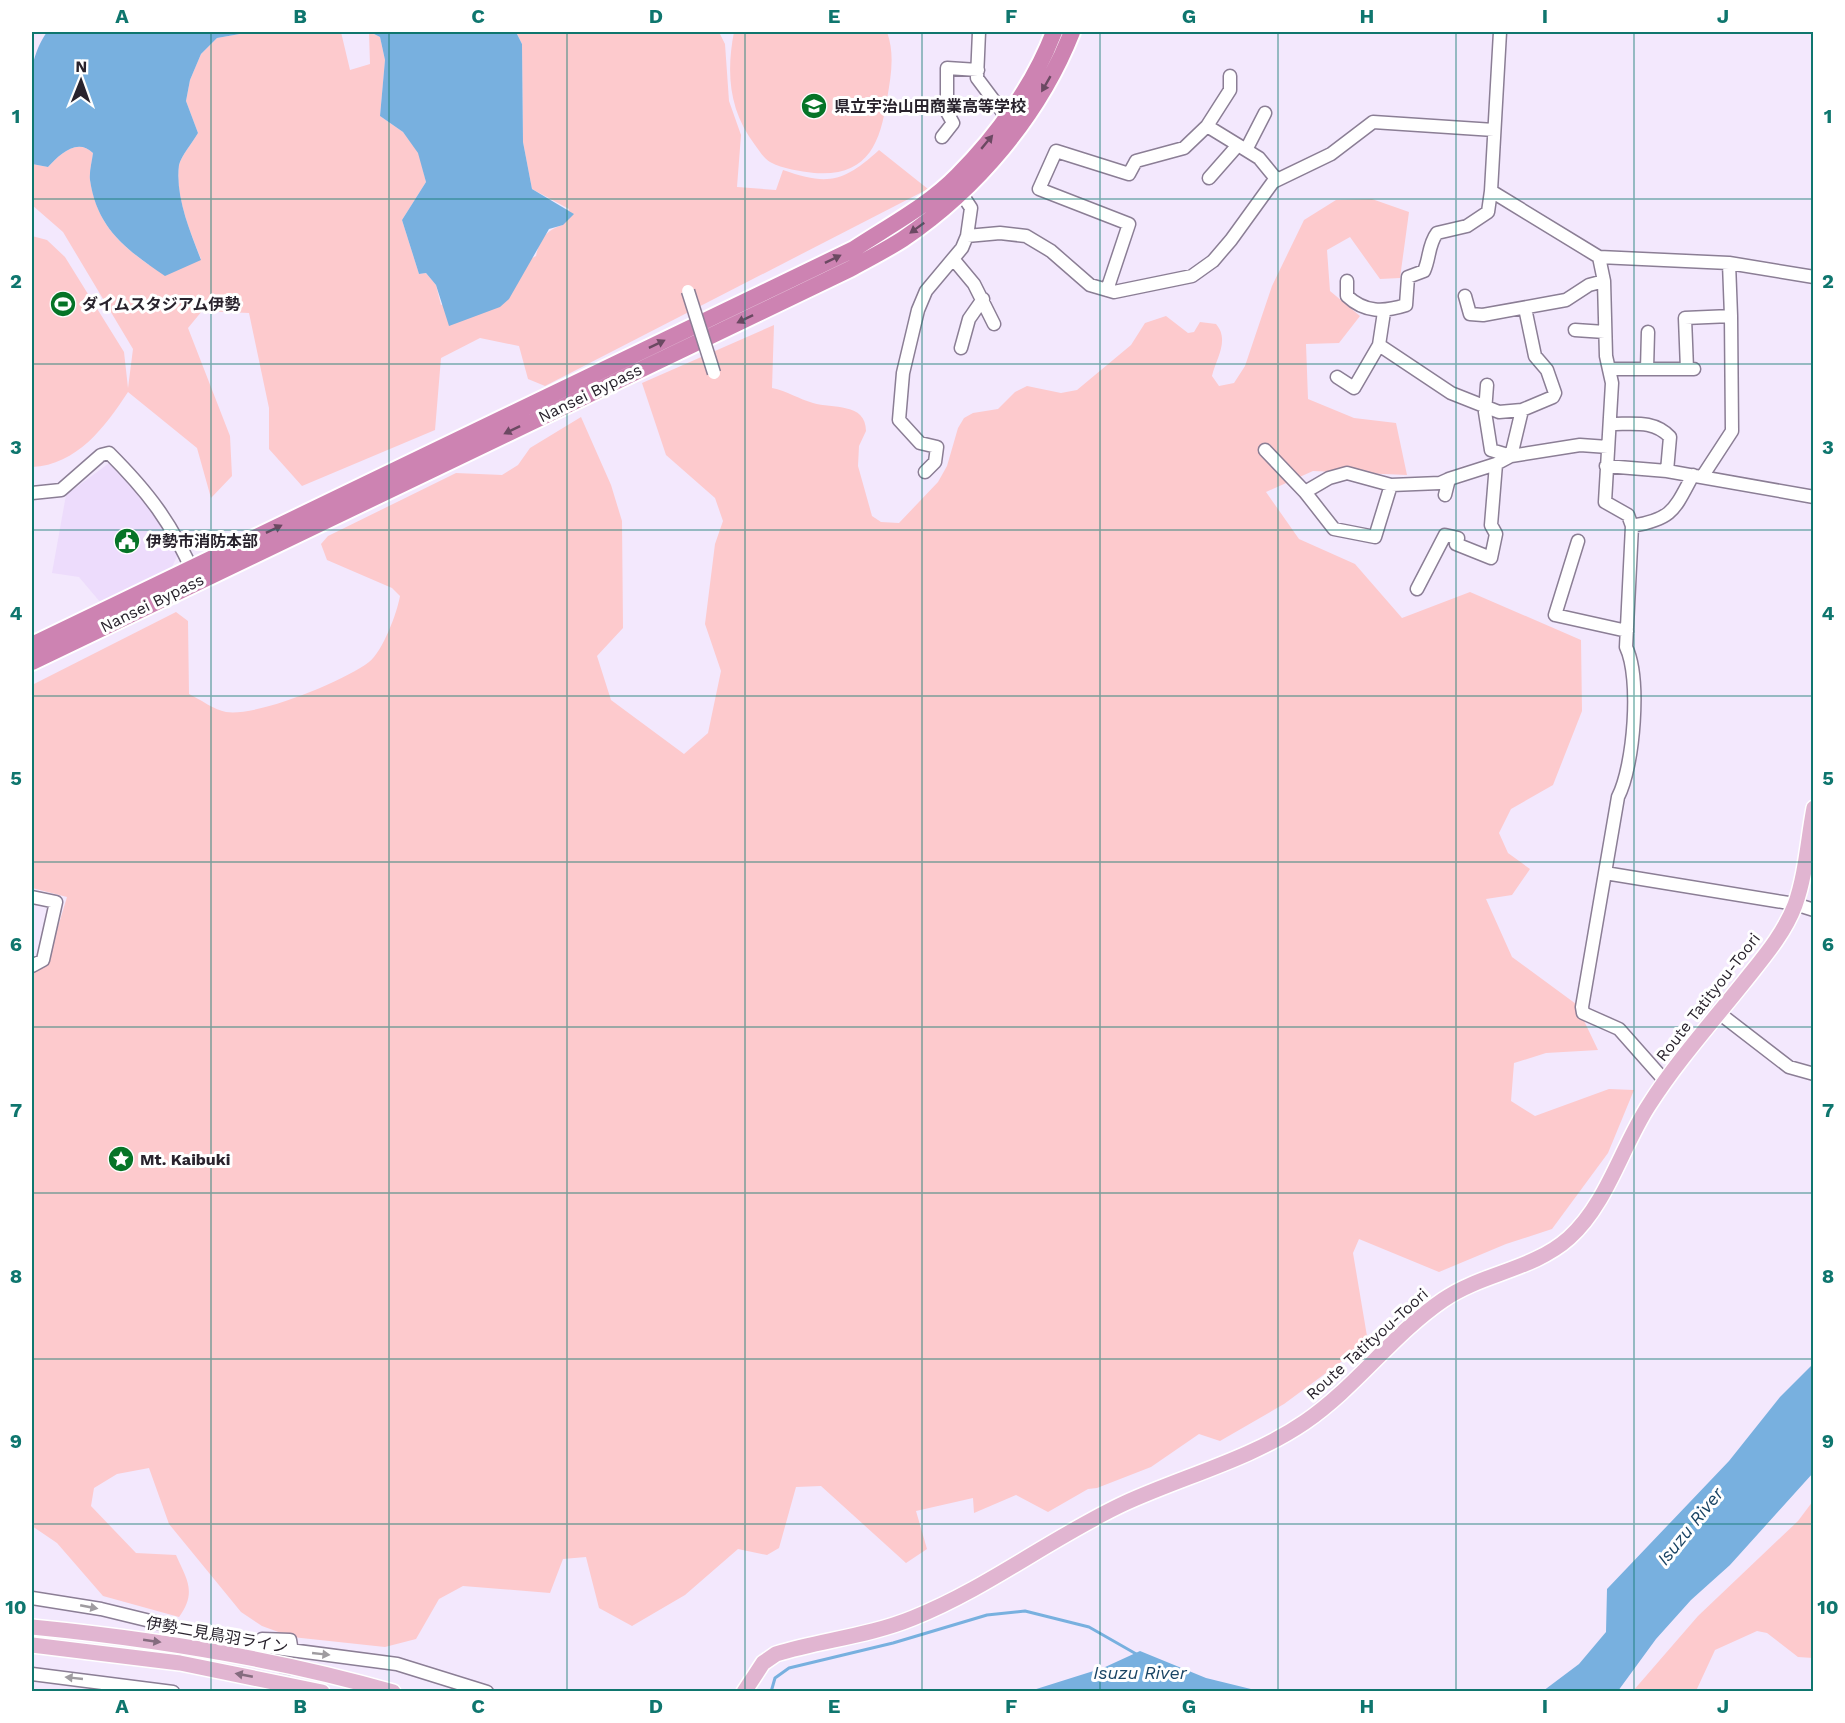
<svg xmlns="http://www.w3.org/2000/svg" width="1845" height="1723" font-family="'Work Sans','Noto Sans JP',sans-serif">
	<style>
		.built { fill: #eddcfc }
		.green { fill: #fdcacd }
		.water { fill: #78b0df }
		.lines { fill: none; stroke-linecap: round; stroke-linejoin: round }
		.stream { stroke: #78b0df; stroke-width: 3 }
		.minor-tunnel { stroke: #cbc1d3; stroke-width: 12; stroke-dasharray: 12 6; stroke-linecap: butt }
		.minor-casing { stroke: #8b7e95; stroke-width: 15 }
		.major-casing { stroke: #fff; stroke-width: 18 }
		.highway-casing { stroke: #fff; stroke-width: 20 }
		.minor { stroke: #fff; stroke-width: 12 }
		.major { stroke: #e1b5d1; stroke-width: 15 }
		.highway { stroke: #cd83b2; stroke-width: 16 }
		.minor-bridge-casing { stroke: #8b7e95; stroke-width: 15; stroke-linecap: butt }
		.minor-bridge { stroke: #fff; stroke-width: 12 }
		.oneway { fill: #6b4962 }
		.oneway2 { fill: #9f9ca0 }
		.oneway3 { fill: #856c7f }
		.grid { fill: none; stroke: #0f766e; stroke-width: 1.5; stroke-opacity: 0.55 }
		.labels { text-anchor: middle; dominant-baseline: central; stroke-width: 6; stroke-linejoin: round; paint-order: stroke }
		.poi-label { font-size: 16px; font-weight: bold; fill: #29232d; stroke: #fff; text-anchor: start }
		.street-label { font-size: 16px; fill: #29232d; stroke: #fff }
		.water-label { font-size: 18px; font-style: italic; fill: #194464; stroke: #fff }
		.neatline { fill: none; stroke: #0f766e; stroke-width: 2 }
		.grid-label { font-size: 20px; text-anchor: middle; font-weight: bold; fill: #0f766e }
	</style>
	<rect width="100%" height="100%" fill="#f3e8fd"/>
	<path class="built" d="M112,461L153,504L178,554L172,567L101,603L79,577L52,573L66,495Z"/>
	<path class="green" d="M251,32H341L350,70L370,64L369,32L380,37L385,60L380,116L403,132L419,153L426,182L402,220L419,274L426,273L436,285L441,305L536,256C540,239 546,230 563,225L569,209L532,189L523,142L522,44L516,32H719L725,44L729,101L741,135L737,187L776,190L783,170C828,186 844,182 879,150L928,189L545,386L528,379L519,346L480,338L441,358L435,430L302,486L269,449V408L249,313L202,311L188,328L230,436L232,476L211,498L197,448L128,392C105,427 77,465 32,467V236L47,240L65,257L124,352L128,388L133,349L63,232L32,205V164L48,167C59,155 77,137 93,153C92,161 89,172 90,180C97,222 116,241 149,265L201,259C190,231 175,196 179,165C181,156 193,142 198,133L186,101L190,80L201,54L217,38Z
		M734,32H887C895,54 891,76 887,99C880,145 867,177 814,173C800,171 783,169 770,162C764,159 759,150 755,145C729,111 726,73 734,32Z
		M1372,199L1409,212L1400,278L1380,279L1350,237L1327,250L1330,291L1360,316L1339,343L1306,344L1308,399L1354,418L1396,423L1407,475L1313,471L1266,492L1299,539L1355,564L1402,618L1470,592L1581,640L1582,711L1553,785L1511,809L1499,833L1508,853L1530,869L1512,895L1486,899L1512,957L1576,1004L1598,1050L1546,1053L1514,1063L1511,1101L1535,1116L1609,1089L1634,1090L1608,1153L1552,1229L1506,1244L1439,1272L1359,1239L1353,1253L1368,1342L1284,1404L1220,1441L1199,1434L1151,1467L1097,1488L1088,1489L1048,1512L1016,1495L974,1513L973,1498L916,1511L927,1549L906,1563L821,1486L796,1487L779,1548L767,1555L738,1549L685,1595L632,1626L599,1608L586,1557L563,1559L550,1593L463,1586L439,1599L416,1639L385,1647L292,1637L262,1626L241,1612L169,1524L149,1468L117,1474L94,1488L91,1506L136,1553L176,1555C187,1580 197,1592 179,1617L103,1596L57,1543L32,1526V973L47,963L67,897L32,888V685L176,612L188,621L189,694C200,699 214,710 226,712C257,717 344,681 369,662C383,651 397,613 400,596L392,588L327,560L321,544L328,536L456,473L502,475L518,465L530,448L581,417L611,485L622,521L623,628L597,656L611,700L684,754L708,733L721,671L705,624L715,544L723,521L715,498L666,455L642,383L774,325L772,388C787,391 799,399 813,403C832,409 866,402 866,431L859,446L858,466L872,516L881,522L899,523L938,482L947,466L958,428L964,418L973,413L998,409L1015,392L1027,386L1061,393L1077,390L1131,345L1145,323L1166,316L1188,333L1194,332L1200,322L1216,324C1230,340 1216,359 1212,376L1219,386L1234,383L1245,366L1272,286L1304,220L1336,200Z
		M1813,1501V1658L1798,1657L1767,1633L1757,1631L1715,1650L1696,1691H1633L1698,1616L1798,1521Z"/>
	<path class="water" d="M47,32H251L217,38L201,54L190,80L186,101L198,133C193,142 181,156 179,165C175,196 190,231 201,260L165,276C127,250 97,229 90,180C89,172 92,161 93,153C77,137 59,155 48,167L32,164C31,121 21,68 47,32Z
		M370,32H516L522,44L523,142L532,189L574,214L563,225L549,229L509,299L500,307L449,326L436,285L426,273L419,274L402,220L426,182L418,153L403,132L380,116L385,60L380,37Z
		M1813,1364V1473L1730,1565L1691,1600L1656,1639L1618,1691H1543L1579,1664L1606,1632L1607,1589L1729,1461L1780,1397Z
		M1140,1651L1206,1678L1259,1691H1030L1103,1668Z"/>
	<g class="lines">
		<path class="stream" d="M771,1692L775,1678L789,1668L893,1643L987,1615L1025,1611L1089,1627L1138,1655"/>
		<path class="minor-tunnel" d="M281,1692L291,1646"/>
		<g class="minor-casing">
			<path id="minor" d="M979,32L977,78L1007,118
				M1500,32L1491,191L1599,257L1729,263L1814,277
				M1207,126L1238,145L1209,178
				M942,137L953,123L947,112V68L978,70
				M1238,145L1259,158L1277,180
				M1246,150L1265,113
				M967,236L1000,233L1026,236L1051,251L1090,285L1114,292L1192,276L1213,261L1231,240L1273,182L1331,154L1373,122L1494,130
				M1599,257L1604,281L1606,356L1612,383L1605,502L1628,515L1632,526L1626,647C1641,678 1634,766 1618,797L1582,1007L1583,1013L1619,1029L1665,1081
				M954,260L974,284L994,324
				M1347,281V296C1365,313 1384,312 1406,305L1408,277L1424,271C1430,258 1428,245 1437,233L1467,226L1488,212L1491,191
				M1107,290L1129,224L1039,189L1056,151L1129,174L1136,161L1184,148L1207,126L1230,90V76
				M1465,296L1470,314L1483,315L1566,300L1589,285L1604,281
				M1575,330L1605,332
				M1379,345L1451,393L1499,412L1522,410L1553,397L1555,393L1547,370L1535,356L1525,308
				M961,348L969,319L983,299
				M1609,369H1694
				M1647,369L1648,332
				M1687,369L1685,318L1731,316L1729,263
				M1337,377L1354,388L1379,345L1384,312
				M1487,385L1485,412L1491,450L1511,456
				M1611,424C1634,424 1654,420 1670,437L1667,471
				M1265,450L1305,492L1329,478L1347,473L1391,485L1440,483L1449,479
				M1511,456L1522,410
				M1606,466L1667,471L1814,497
				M925,472L935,462L937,447L920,443L899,420L903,373L918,310L926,291L962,248L967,236L971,208L961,193
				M1702,477L1732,431L1731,316
				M1305,492L1334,529L1375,537L1391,485
				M32,493L61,490L101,455L109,453C148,492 172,523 194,575
				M1445,495L1449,479L1496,464L1511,456L1580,445L1608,447
				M1632,526C1673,519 1674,510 1693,475
				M1578,541L1555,615L1627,631
				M1417,589L1445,535L1458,538L1456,544L1491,558L1496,534L1491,525L1496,464
				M1605,873L1795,904L1814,910
				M32,897L56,902L43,960L32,966
				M1719,1013L1789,1067L1814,1074
				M32,1598L101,1609L245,1644L397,1664L487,1692
				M262,1639L290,1640L291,1646
				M32,1674L173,1692"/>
		</g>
		<g class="major-casing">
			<path id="major" d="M32,1627C154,1639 275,1658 393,1692
				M32,1645L180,1663L322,1692
				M744,1692L763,1663L776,1654C822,1640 869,1636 913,1618C988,1588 1052,1537 1125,1503C1184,1476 1251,1459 1305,1422C1356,1387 1392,1335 1443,1300C1482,1273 1533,1270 1569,1238C1607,1204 1622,1146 1649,1105C1677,1061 1712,1022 1744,982C1763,958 1784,934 1795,905C1806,875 1808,839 1814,808"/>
		</g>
		<g class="highway-casing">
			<path id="highway" d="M32,645L854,249C889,226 929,205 958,175C998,135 1034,84 1054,32
				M32,662L850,269C868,259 886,250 903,239C977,189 1039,115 1072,32"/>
		</g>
		<use href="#minor" class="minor"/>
		<use href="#major" class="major"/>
		<use href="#highway" class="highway"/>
		<g class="minor-bridge-casing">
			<path id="minor-bridge" d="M688,291L714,373"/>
		</g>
		<use href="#minor-bridge" class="minor-bridge"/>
	</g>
	<defs><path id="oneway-solid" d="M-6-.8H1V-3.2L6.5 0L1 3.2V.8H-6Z" transform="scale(1.5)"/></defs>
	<g class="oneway">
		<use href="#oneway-solid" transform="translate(1046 84) rotate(120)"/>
		<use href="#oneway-solid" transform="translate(987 142) rotate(-50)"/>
		<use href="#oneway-solid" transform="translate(917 228) rotate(144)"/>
		<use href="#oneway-solid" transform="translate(833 259) rotate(-26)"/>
		<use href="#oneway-solid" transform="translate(745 319) rotate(154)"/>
		<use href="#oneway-solid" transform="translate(657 344) rotate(-26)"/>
		<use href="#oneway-solid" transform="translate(512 430) rotate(154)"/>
		<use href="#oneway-solid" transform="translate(274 529) rotate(-26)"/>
	</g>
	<g class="oneway2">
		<use href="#oneway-solid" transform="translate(89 1607) rotate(11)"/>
		<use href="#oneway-solid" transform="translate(321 1654) rotate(6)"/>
		<use href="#oneway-solid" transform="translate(74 1678) rotate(-174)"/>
	</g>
	<g class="oneway3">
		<use href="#oneway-solid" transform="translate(152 1641) rotate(8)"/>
		<use href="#oneway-solid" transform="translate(244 1675) rotate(-169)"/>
	</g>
	<path class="grid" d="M211,32V1692M389,32V1692M567,32V1692M745,32V1692M922,32V1692M1100,32V1692M1278,32V1692M1456,32V1692M1634,32V1692M32,199H1814M32,364H1814M32,530H1814M32,696H1814M32,862H1814M32,1027H1814M32,1193H1814M32,1359H1814M32,1524H1814"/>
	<defs>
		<g id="school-disc" transform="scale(1.35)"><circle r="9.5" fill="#067427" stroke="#fff"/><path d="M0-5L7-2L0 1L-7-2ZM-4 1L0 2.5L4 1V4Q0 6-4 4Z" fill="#fff"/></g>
		<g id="stadium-disc" transform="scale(1.35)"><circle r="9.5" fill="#067427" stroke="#fff"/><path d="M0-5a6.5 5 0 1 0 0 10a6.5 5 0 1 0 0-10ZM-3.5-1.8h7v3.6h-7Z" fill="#fff"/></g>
		<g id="civic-disc" transform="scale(1.35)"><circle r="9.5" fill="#067427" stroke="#fff"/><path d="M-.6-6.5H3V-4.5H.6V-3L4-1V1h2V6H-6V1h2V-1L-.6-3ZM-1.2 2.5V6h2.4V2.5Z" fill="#fff"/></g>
		<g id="sight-disc" transform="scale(1.35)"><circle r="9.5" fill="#067427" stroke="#fff"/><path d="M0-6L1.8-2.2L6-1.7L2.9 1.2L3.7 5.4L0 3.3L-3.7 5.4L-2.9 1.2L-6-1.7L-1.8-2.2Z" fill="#fff"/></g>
	</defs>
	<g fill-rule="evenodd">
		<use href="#school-disc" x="814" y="106"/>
		<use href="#stadium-disc" x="63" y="304"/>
		<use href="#civic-disc" x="127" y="541"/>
		<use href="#sight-disc" x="121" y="1159"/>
	</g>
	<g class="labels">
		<g class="poi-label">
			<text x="834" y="106">県立宇治山田商業高等学校</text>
			<text x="82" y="304">ダイムスタジアム伊勢</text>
			<text x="146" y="541">伊勢市消防本部</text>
			<text x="140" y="1159">Mt. Kaibuki</text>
		</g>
		<g class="street-label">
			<text transform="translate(590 393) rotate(-26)">Nansei Bypass</text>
			<text transform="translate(152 603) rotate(-26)">Nansei Bypass</text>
			<text transform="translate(1708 997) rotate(-52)">Route Tatityou-Toori</text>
			<text transform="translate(1367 1344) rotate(-42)">Route Tatityou-Toori</text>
			<text transform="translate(217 1635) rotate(10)">伊勢二見鳥羽ライン</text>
		</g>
		<g class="water-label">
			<text transform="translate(1690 1526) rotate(-51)">Isuzu River</text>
			<text x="1140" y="1672">Isuzu River</text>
		</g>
	</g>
	<rect width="1845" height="1723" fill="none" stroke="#ffffff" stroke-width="66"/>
	<g transform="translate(81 81) rotate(1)" stroke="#ffffff" stroke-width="4.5" paint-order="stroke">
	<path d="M0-4.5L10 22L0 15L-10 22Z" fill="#29232d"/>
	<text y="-9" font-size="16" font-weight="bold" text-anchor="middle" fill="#29232d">N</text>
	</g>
	<rect x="33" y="33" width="1779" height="1657" class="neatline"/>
	<g class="grid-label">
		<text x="122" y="23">A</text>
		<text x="300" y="23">B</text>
		<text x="478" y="23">C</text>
		<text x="656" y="23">D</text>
		<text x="834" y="23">E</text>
		<text x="1011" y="23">F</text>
		<text x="1189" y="23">G</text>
		<text x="1367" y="23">H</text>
		<text x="1545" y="23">I</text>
		<text x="1723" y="23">J</text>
		<text x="16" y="123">1</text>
		<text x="1828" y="123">1</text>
		<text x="16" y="288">2</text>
		<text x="1828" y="288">2</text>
		<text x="16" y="454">3</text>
		<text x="1828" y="454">3</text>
		<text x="16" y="620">4</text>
		<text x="1828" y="620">4</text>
		<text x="16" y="785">5</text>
		<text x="1828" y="785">5</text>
		<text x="16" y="951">6</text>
		<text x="1828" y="951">6</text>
		<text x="16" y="1117">7</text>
		<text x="1828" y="1117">7</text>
		<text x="16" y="1283">8</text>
		<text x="1828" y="1283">8</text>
		<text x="16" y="1448">9</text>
		<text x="1828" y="1448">9</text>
		<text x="16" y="1614">10</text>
		<text x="1828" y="1614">10</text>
		<text x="122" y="1713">A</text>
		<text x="300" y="1713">B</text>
		<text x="478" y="1713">C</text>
		<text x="656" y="1713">D</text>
		<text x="834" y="1713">E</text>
		<text x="1011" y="1713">F</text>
		<text x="1189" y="1713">G</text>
		<text x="1367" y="1713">H</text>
		<text x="1545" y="1713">I</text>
		<text x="1723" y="1713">J</text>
	</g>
</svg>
